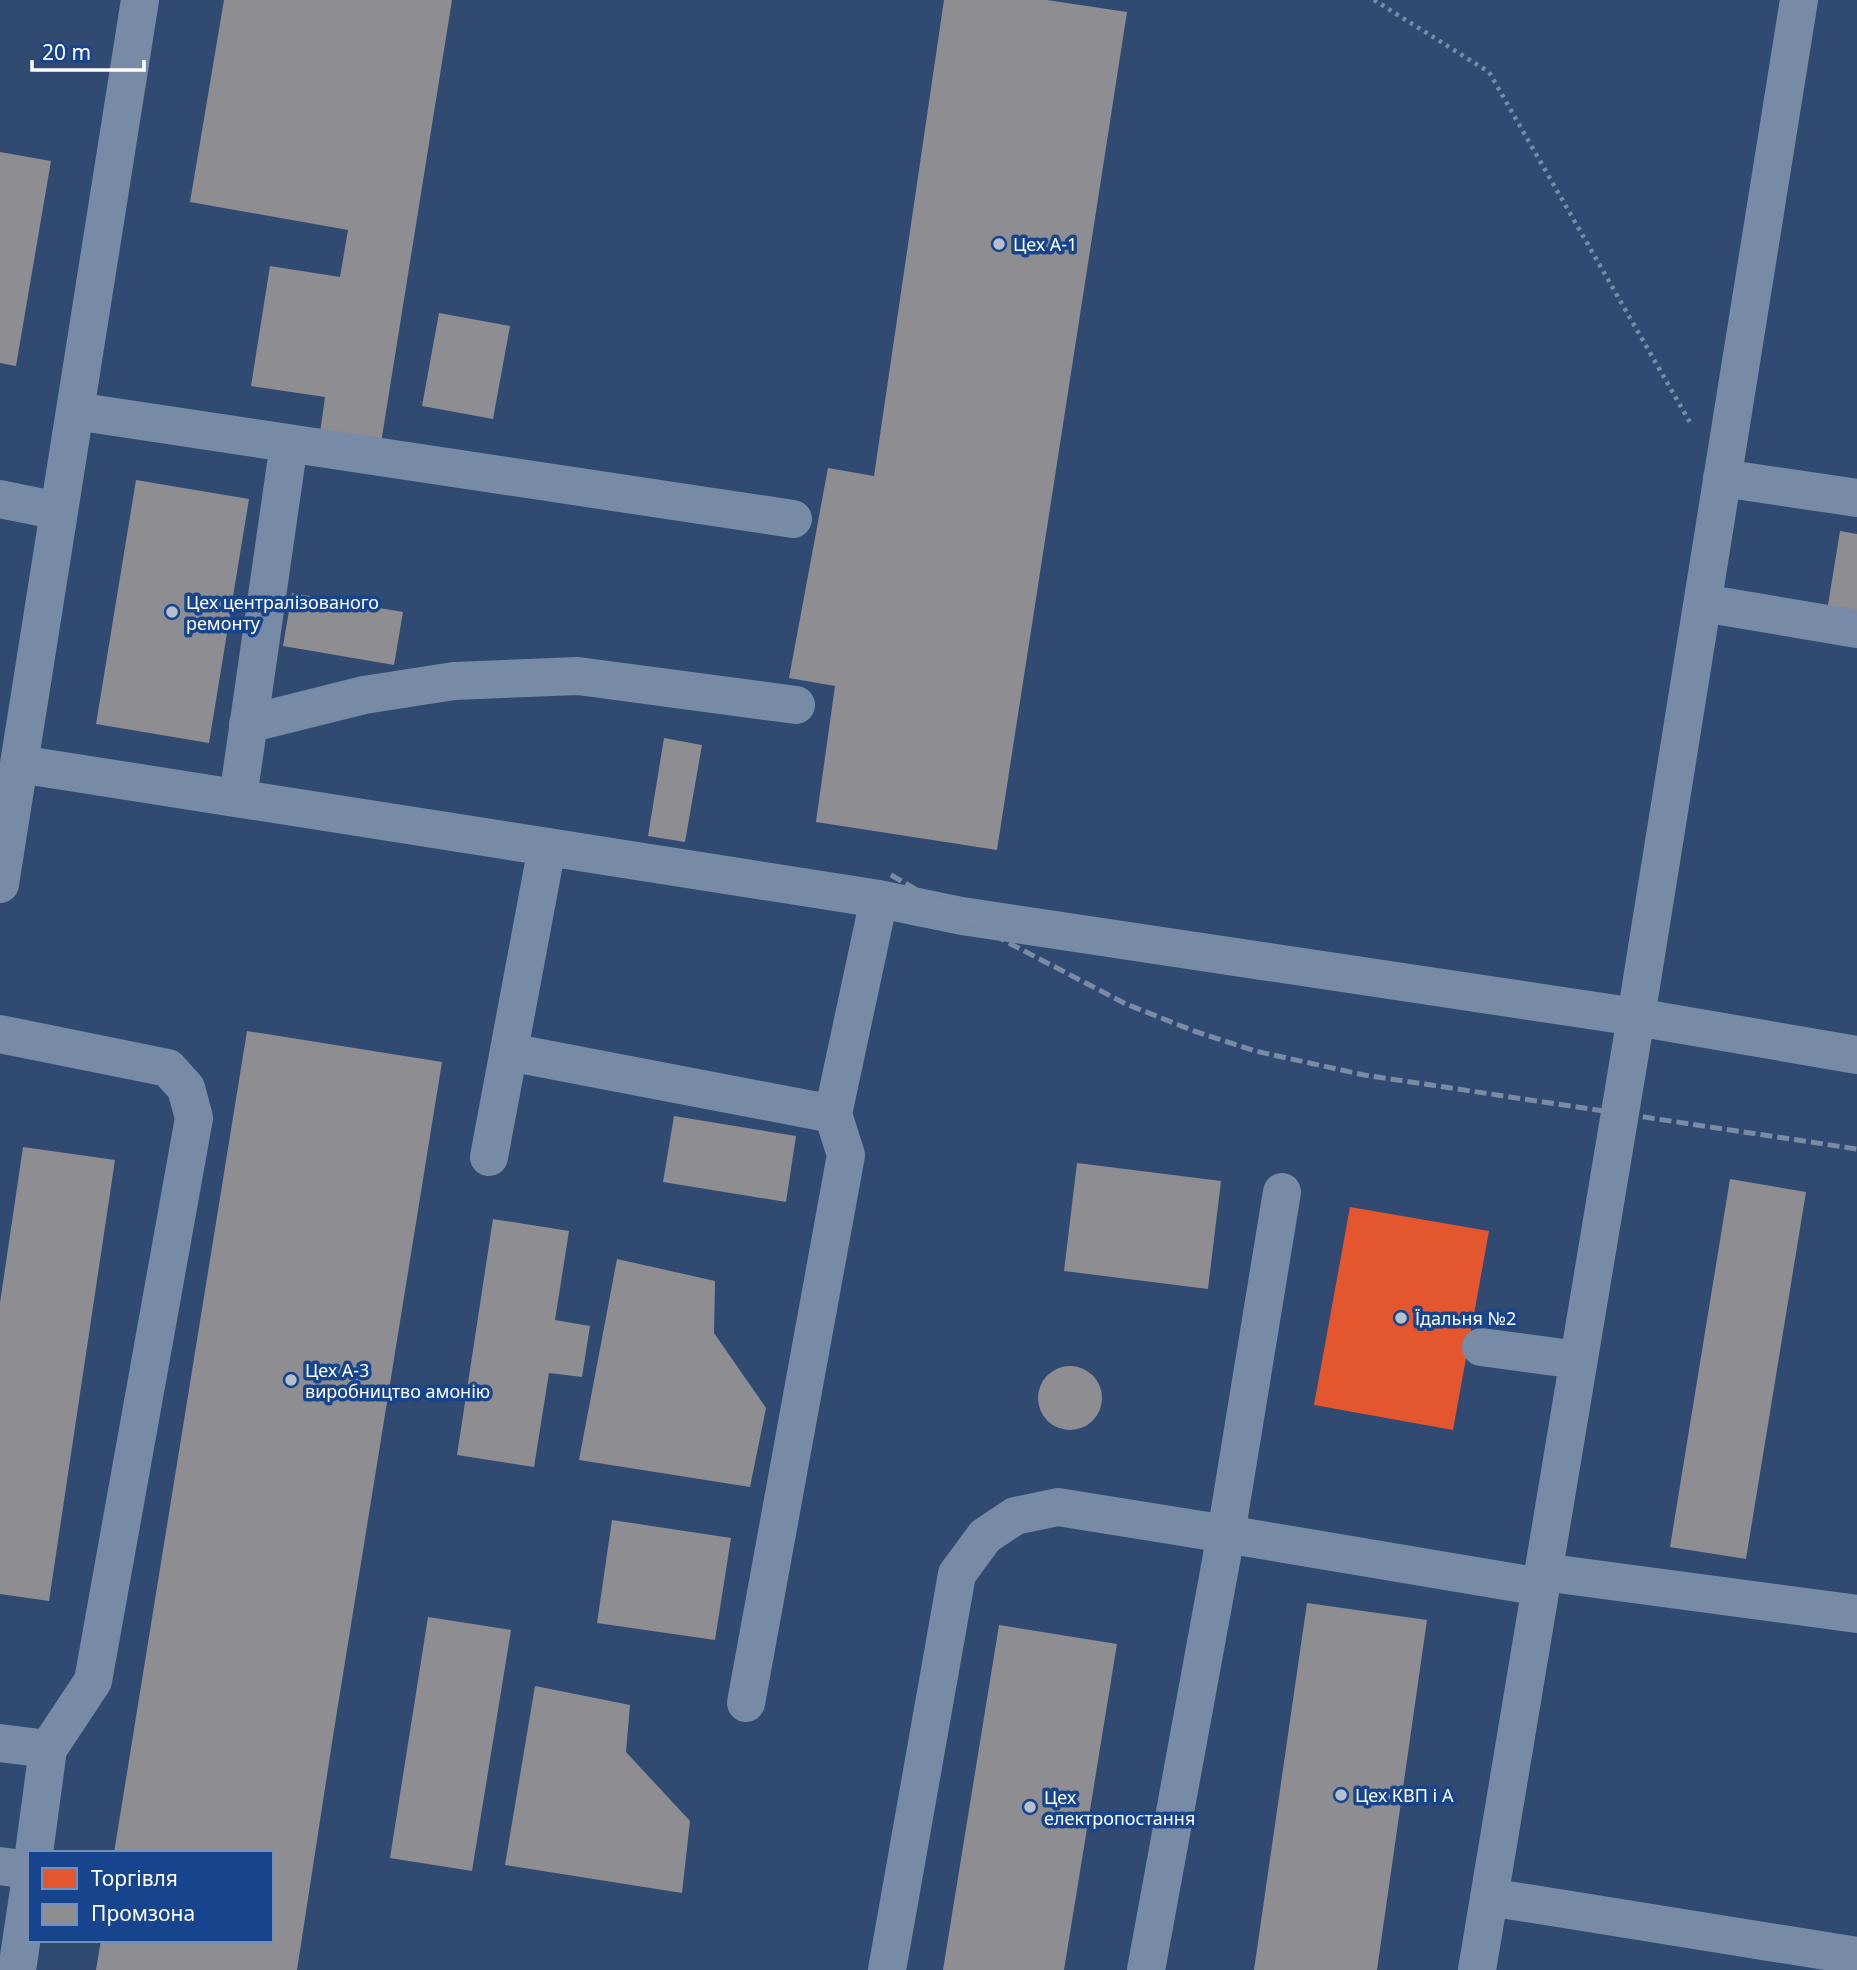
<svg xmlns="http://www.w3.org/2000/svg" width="1857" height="1970" font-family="'Noto Sans',sans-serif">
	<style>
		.shops { fill: #e4572e }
		.industry { fill: #8d8d92 }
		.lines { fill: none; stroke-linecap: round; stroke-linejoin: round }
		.path { stroke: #788ba6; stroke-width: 4.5; stroke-dasharray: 3.5 5; stroke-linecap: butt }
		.minor { stroke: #788ba6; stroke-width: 38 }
		.rail { stroke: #7a8ba5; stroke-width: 5; stroke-dasharray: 12 5; stroke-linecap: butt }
		.poi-dot { fill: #b7c0ce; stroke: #16448d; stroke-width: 2.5 }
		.labels { text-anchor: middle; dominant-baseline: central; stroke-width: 7; stroke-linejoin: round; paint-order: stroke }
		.poi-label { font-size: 18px; fill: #fff; stroke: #16448d; text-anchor: start }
	</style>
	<rect width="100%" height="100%" fill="#314a72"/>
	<path class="shops" d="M1350,1207L1489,1231L1453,1430L1314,1405Z"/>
	<path class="industry" d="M224,0H452L381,443L320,433L325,397L251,386L270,266L340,277L348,230L190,202Z
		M944,0H1047L1127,12L997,850L816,822L835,686L789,678L828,468L874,476Z
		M0,152L51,161L16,366L0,363Z
		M439,313L510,326L493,419L422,406Z
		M136,480L249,499L209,743L96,724Z
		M1840,531L1857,534V616L1827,611Z
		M292,593L403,612L394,665L283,646Z
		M664,738L702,745L685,842L648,836Z
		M247,1031L442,1062L334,1730L297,1970H96L101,1940H271V1853H114Z
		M674,1116L796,1136L786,1202L663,1182Z
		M23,1147L115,1160L49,1601L0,1594V1303Z
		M1077,1163L1221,1181L1208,1289L1064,1271Z
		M1730,1179L1806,1192L1746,1559L1670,1547Z
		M493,1219L569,1231L555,1320L590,1326L582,1377L549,1373L534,1467L457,1455Z
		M617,1259L715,1281L714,1333L766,1408L750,1487L579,1460Z
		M1038 1398a32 32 0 1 1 64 0a32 32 0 1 1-64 0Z
		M612,1520L731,1538L715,1640L597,1623Z
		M1307,1603L1427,1620L1377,1970H1254Z
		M428,1617L511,1630L472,1871L390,1858Z
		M999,1625L1117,1644L1064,1970H943Z
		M535,1686L630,1705L626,1752L690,1821L682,1893L505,1865Z"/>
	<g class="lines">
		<path class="path" d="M1374,0L1489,72L1692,426"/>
		<path class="minor" d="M75,411L793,519
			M1722,478L1857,498
			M0,499L59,511
			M1703,603L1857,629
			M248,724L364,695L454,681L578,676L796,705
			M19,764L879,899L962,916L1636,1017L1857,1055
			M238,798L289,443
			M0,884L140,0
			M0,1034L168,1068L186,1088L194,1118L93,1681L48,1749L34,1853
			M509,1052L833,1114
			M489,1157L547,847
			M1481,1347L1578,1360
			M1543,1572L1857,1614
			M746,1703L846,1155L833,1114L879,899
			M0,1743L48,1749
			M0,1866L30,1870
			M1489,1897L1857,1956
			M17,1970L30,1883
			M887,1970L957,1574L985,1536L1015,1516L1058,1507L1226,1534L1282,1192
			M1146,1970L1226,1534L1541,1587
			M1477,1970L1636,1017L1799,0"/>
		<path class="rail" d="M891,875L1005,941L1126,1004L1194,1031L1255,1051L1364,1075L1857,1149"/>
	</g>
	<g class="poi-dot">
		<circle cx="999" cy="244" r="7"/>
		<circle cx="172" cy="612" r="7"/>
		<circle cx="1401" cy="1318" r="7"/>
		<circle cx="291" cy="1380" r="7"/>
		<circle cx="1341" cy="1795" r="7"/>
		<circle cx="1030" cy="1807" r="7"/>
	</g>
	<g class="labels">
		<g class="poi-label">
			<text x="1013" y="244">Цех А-1</text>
			<text x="186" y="602">Цех централізованого<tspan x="186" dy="21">ремонту</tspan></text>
			<text x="1415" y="1318">Їдальня №2</text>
			<text x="305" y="1370">Цех А-3<tspan x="305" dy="21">виробництво амонію</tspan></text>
			<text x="1355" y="1795">Цех КВП і А</text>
			<text x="1044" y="1797">Цех<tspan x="1044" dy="21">електропостання</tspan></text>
		</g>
	</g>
	<rect x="28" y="1851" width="245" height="91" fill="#16448d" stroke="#738fbb" stroke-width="2"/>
	<rect x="42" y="1868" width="35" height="21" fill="#e4572e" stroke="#738fbb" stroke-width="2"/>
	<text x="91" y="1886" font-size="21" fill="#ffffff">Торгівля</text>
	<rect x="42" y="1904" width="35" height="21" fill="#8d8d92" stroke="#738fbb" stroke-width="2"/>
	<text x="91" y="1921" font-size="21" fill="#ffffff">Промзона</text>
	<path d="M32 60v10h112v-10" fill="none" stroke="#ffffff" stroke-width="3.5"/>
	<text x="42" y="60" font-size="21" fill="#ffffff" stroke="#16448d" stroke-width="5" paint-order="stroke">20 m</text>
</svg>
